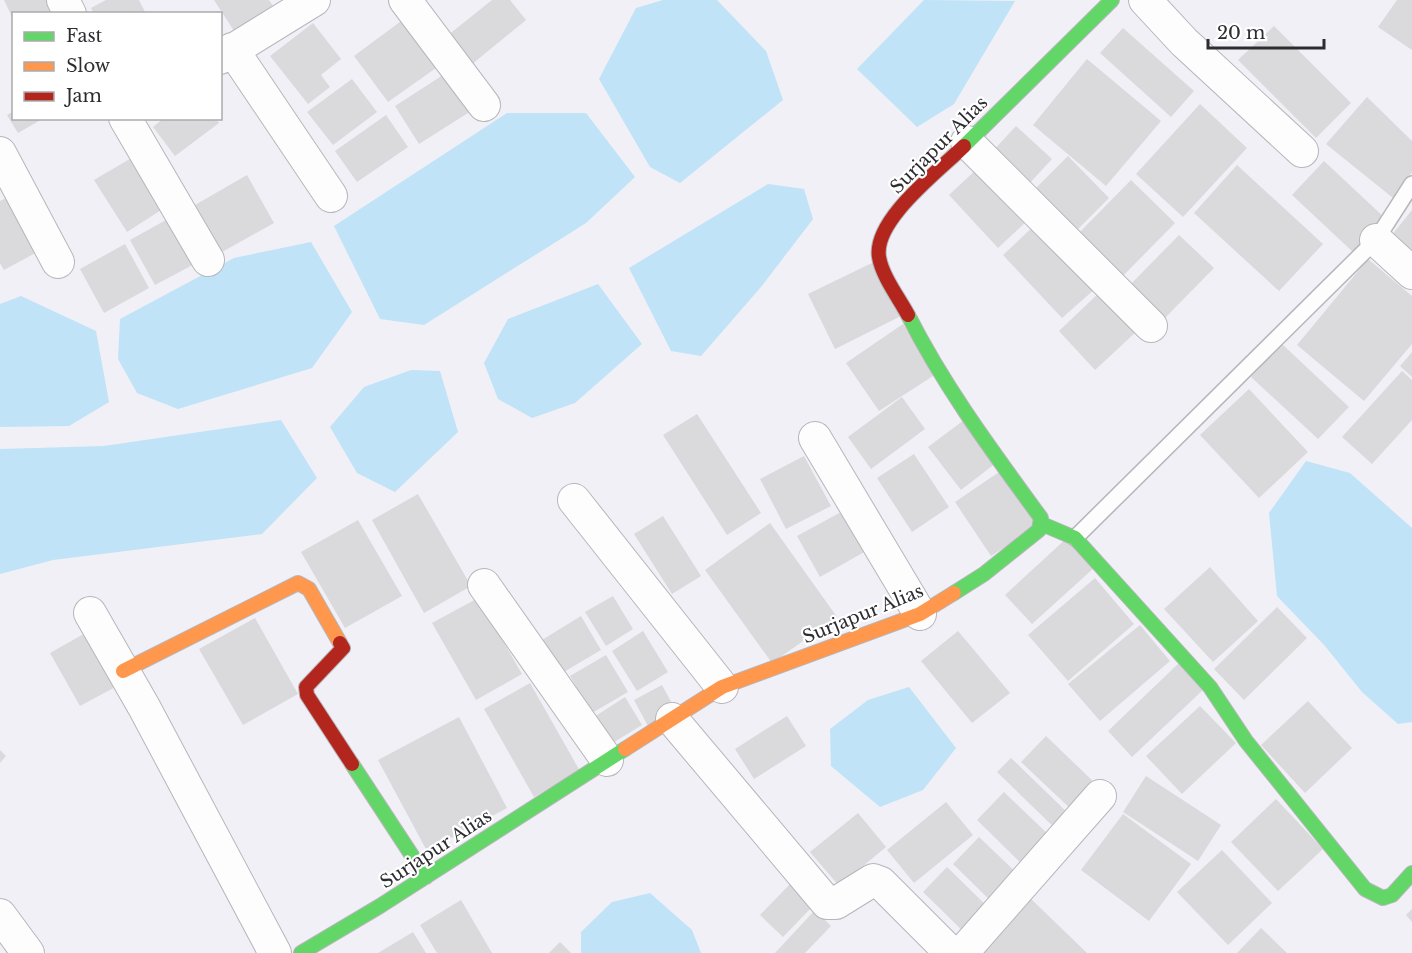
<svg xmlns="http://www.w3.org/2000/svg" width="1412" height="953" font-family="'Libre Baskerville',serif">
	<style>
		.water { fill: #c0e3f7 }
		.building { fill: #dad9dc }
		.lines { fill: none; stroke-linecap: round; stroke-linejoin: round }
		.lane-casing { stroke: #b6b6bb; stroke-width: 18 }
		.street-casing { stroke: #b6b6bb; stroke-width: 34 }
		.fast-casing { stroke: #b6b6bb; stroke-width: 16 }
		.slow-casing { stroke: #b6b6bb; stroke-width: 16 }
		.jam-casing { stroke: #b6b6bb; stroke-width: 16 }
		.lane { stroke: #fdfdfe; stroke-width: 15 }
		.street { stroke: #fdfdfe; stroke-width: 32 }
		.fast { stroke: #63d668; stroke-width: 14 }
		.slow { stroke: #ff974d; stroke-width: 14 }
		.jam { stroke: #b3261e; stroke-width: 14 }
		.labels { text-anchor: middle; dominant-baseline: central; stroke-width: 4.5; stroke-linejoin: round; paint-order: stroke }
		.street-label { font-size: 18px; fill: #2d2d31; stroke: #fff }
	</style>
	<rect width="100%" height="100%" fill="#f0f0f6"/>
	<path class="water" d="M663,0H717L766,51L783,100L680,183L650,167L599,79L636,8Z
		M924,0L1015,1L954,104L917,127L857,69Z
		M507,113H586L635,177L586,223L424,325L380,319L334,226Z
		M768,184L804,189L813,219L761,287L701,356L671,351L629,268Z
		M311,242L352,312L312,368L178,409L137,393L118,359L120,319L234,258Z
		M598,284L642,344L575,403L532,418L498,399L484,363L508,319Z
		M21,296L96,331L109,402L69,426L0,427V304Z
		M411,370L440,371L458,432L395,492L357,473L330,427L364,387Z
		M281,420L317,478L262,534L53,560L0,574V449L104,446Z
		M1306,461L1350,473L1412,528V722L1398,724L1362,692L1325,646L1277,596L1269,513Z
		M909,687L956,748L923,790L880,807L831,766L830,729L868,700Z
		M650,893L692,930L701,953H581V932L612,902Z"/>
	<path class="building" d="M4,0H55L59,14H14V21Z
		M106,0H139L146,14H94L91,8Z
		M214,0H269L277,12L238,37Z
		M492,0H510L526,20L471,65L447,36Z
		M1397,0H1412V50L1378,27Z
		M408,16L443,63L388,102L354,56Z
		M313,23L341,59L321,75L330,87L308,104L270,56Z
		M1274,26L1351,103L1316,138L1238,60Z
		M1123,28L1194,91L1171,117L1100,53Z
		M1087,59L1161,121L1106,186L1033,125Z
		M454,68L479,106L419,144L395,106Z
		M352,79L377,112L333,145L307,112Z
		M1367,97L1412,141V172L1393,198L1326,144Z
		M1200,104L1247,148L1183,217L1136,174Z
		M14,111V118H44L18,133L7,115Z
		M386,115L408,147L357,182L335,151Z
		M164,118H215L219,123L175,156L153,127Z
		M1016,126L1052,159L1027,186L991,153Z
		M140,153L169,205L127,232L94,180Z
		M1068,156L1109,198L1077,230L1036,188Z
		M1324,161L1386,219L1354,253L1292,195Z
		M1237,165L1323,244L1279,291L1194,213Z
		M979,167L1029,219L998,248L949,195Z
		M247,175L274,223L222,252L195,205Z
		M1131,180L1175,223L1117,282L1073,239Z
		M12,195L41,250L4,270L0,263V201Z
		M1412,210V253L1391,236Z
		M175,215L200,261L155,285L130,240Z
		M1036,224L1096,288L1062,318L1003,255Z
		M1179,235L1214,268L1161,322L1127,288Z
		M125,244L149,288L104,313L80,269Z
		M1368,259L1412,296V344L1364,401L1297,345Z
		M876,261L903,315L835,349L808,294Z
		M1101,291L1138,330L1095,370L1059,331Z
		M903,324L936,374L879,411L846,363Z
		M1282,344L1349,407L1318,439L1251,377Z
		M1412,352V377L1400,366Z
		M1402,371L1412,380V420L1372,464L1342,437Z
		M1249,389L1308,452L1259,498L1200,435Z
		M902,397L925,429L871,469L848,437Z
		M697,414L761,513L727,535L663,435Z
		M964,420L996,463L961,490L928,447Z
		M914,454L949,507L912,532L877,478Z
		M804,456L831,506L786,529L760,479Z
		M1002,470L1039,525L991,556L955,502Z
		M418,494L471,586L424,613L372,520Z
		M843,511L866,551L820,577L797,536Z
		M663,516L701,576L672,594L634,534Z
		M358,520L402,596L345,628L301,552Z
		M770,523L837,617L772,663L705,570Z
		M1068,537L1095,567L1032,624L1005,595Z
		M1210,567L1258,621L1213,662L1164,609Z
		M1095,578L1134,624L1068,681L1028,635Z
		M613,596L633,629L606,646L585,612Z
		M478,598L522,674L476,700L432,623Z
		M1277,607L1307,638L1244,700L1214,669Z
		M581,616L601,650L562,673L542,640Z
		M255,618L298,694L243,725L199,649Z
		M1140,625L1170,661L1100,721L1068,684Z
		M89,631L119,685L80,706L50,653Z
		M643,631L668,672L637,691L612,651Z
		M958,631L1010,693L972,723L921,661Z
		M606,655L628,692L592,713L570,676Z
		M1180,662L1205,688L1132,757L1108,731Z
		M530,683L580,771L534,797L484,709Z
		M662,685L676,711L648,726L634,700Z
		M625,697L642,725L611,744L594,717Z
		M1308,701L1352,748L1305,793L1261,745Z
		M1200,706L1236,743L1182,794L1146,756Z
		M787,716L806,746L754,779L735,749Z
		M459,717L507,808L427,851L378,760Z
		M1046,736L1098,786L1074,812L1021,762Z
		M0,750L6,756L0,763Z
		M1011,758L1074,819L1061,834L997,772Z
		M1146,776L1221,825L1198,861L1123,812Z
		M1004,792L1053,839L1026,868L977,820Z
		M1276,799L1323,849L1278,891L1231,842Z
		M946,802L973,835L914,883L887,850Z
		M858,813L886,847L839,886L810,852Z
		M1123,814L1191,864L1149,921L1081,870Z
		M979,837L1021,877L994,904L953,864Z
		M1222,850L1272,903L1228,945L1177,892Z
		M947,867L994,913L969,937L923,892Z
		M791,883L814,905L783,937L760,915Z
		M1028,896L1087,953H972Z
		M461,900L492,953H437L420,925Z
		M1412,909V922L1406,915Z
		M815,910L831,926L805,953H775Z
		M1261,928L1287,953H1237Z
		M413,932L426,953H378Z
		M560,942L571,953H549Z"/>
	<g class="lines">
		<g class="lane-casing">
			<path id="lane" d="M1075,538L1376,240L1412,184"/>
		</g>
		<g class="street-casing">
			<path id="street" d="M63,0L70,14
				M405,0L484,105
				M1145,0L1184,42L1302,151
				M232,49L331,196
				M220,58L314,0
				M125,118L208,260
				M967,142L1151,326
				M0,153L58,262
				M1376,240L1412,273
				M815,438L920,614
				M574,500L722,687
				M484,585L607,760
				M90,613L144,707L275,953
				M672,719L827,903H836L873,880L881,883L951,953
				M0,915L28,953
				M962,953L1100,796"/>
		</g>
		<g class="fast-casing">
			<path id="fast" d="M964,146L1112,0
				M908,315C945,388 993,452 1041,518L1039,530L984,574L954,593
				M1042,524L1075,538L1210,687L1246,741L1365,889L1383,898L1392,895L1412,873
				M352,764L426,877
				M301,953L380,906L625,749"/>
		</g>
		<g class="slow-casing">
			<path id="slow" d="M123,671L298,583L309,589L340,643
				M625,749L722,687L920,614L954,593"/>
		</g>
		<g class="jam-casing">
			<path id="jam" d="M908,315C899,298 882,276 879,257C873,220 940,170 964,146
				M340,643L343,648L306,687L307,695L352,764"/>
		</g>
		<use href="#lane" class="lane"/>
		<use href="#street" class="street"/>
		<use href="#fast" class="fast"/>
		<use href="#slow" class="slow"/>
		<use href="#jam" class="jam"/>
	</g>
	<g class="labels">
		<g class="street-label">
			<text transform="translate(939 145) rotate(-45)">Surjapur Alias</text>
			<text transform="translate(863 614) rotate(-22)">Surjapur Alias</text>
			<text transform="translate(436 849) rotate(-33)">Surjapur Alias</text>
		</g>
	</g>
	<rect x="12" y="12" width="210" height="108" fill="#ffffff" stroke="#ababad" stroke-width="1.5"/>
	<rect x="24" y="32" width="30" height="9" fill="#63d668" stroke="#ababad" stroke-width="1.5"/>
	<text x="66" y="42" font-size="18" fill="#2d2d31">Fast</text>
	<rect x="24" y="62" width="30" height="9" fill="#ff974d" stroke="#ababad" stroke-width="1.5"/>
	<text x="66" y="72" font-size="18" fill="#2d2d31">Slow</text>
	<rect x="24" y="92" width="30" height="9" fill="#b3261e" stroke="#ababad" stroke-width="1.5"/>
	<text x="66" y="102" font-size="18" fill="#2d2d31">Jam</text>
	<path d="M1208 39v9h116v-9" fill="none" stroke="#2d2d31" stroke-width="3"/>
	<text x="1217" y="39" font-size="18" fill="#2d2d31" stroke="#ffffff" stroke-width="4.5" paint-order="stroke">20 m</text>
</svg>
